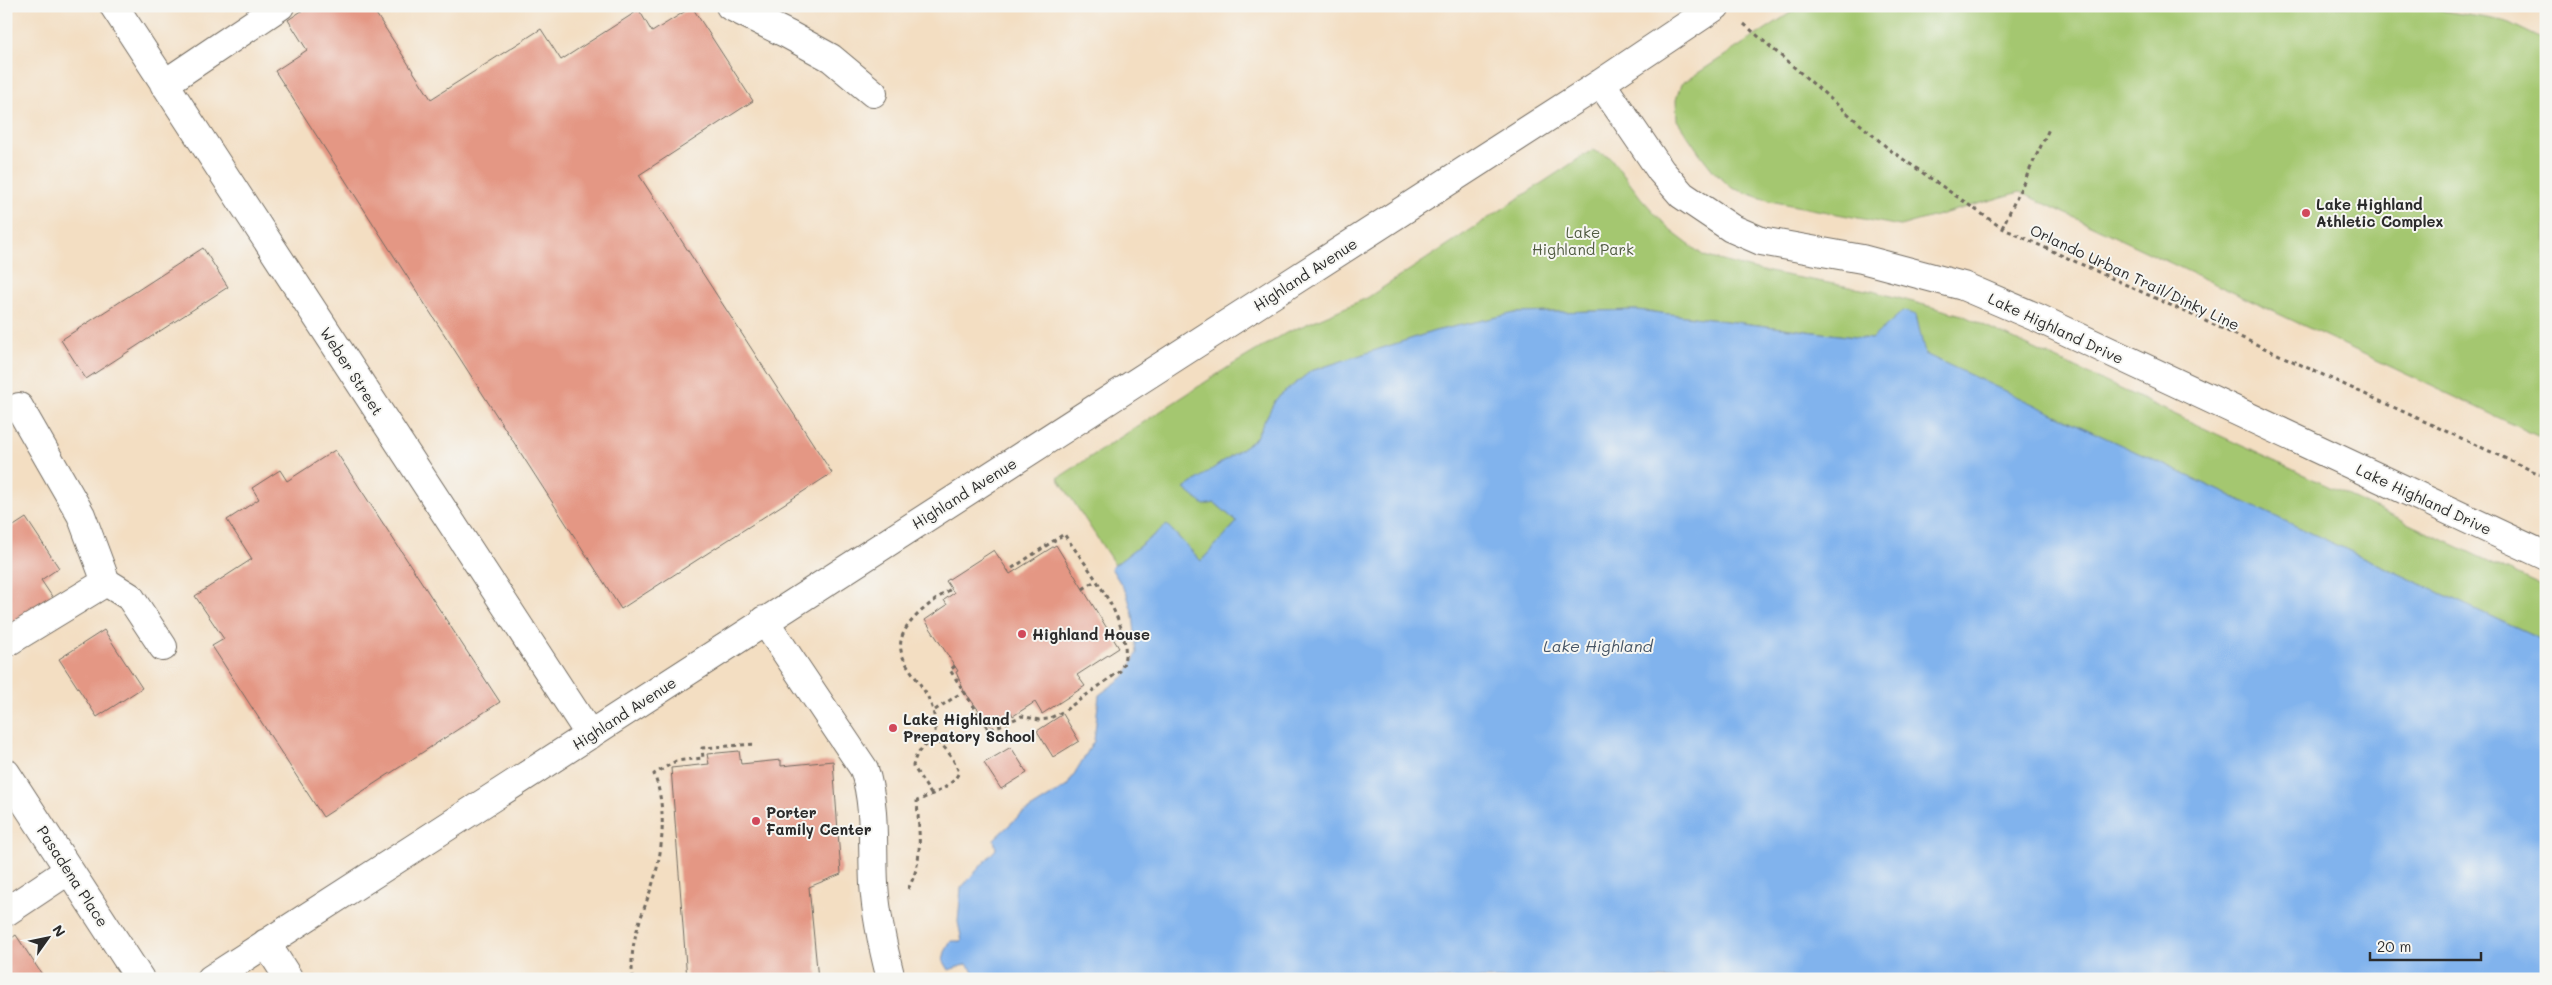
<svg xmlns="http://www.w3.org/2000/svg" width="2552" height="985" font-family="Mali,sans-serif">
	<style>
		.green { fill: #a4c770; stroke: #68794e }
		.water { fill: #81b3ed; stroke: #566f8c }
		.building { fill: #e49784 }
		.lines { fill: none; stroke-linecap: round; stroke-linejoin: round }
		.minor-casing { stroke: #716a60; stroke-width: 30 }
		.path { stroke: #716a60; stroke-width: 3; stroke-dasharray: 4 4; stroke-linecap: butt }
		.minor { stroke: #fff; stroke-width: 28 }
		.poi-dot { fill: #d1495b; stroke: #f6f6f2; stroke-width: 2 }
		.labels { text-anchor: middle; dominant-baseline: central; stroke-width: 4; stroke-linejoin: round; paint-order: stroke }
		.poi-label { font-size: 15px; font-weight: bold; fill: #2b2b2b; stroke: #f6f6f2; text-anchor: start }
		.park-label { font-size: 15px; fill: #4f5a40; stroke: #f6f6f2 }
		.street-label { font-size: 15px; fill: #2b2b2b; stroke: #f6f6f2 }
		.water-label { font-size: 16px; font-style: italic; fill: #455465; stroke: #f6f6f2 }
	</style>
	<rect width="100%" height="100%" fill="#f6f6f2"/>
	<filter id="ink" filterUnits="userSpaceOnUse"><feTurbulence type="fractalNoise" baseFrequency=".02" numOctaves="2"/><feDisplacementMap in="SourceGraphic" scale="10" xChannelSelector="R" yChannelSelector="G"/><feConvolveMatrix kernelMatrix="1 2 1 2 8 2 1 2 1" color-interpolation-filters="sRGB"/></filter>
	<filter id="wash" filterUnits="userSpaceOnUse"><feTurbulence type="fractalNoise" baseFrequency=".0096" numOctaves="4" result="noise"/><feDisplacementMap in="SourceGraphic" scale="20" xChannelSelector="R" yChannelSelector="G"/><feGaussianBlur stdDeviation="1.12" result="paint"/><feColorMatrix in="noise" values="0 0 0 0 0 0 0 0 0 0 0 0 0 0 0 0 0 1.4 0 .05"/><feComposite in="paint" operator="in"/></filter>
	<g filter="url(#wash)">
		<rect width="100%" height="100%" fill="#f3dec2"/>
		<path class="green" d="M1801,6H2412L2505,21L2546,41V440L2020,192L1900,226L1770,201L1732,188L1715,173L1700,154L1677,120L1676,100L1681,84Z
			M1592,150L1610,157L1641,198L1671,231L1704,256L1752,269L1872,291L1962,315L2546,588V642L1924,354L1916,315L1871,339L1637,310L1516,313L1435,331L1311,371L1276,399L1255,439L1184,489L1215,503L1237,522L1201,561L1167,525L1115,565L1058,478L1227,368L1286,333L1367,298Z"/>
		<path class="water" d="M1637,310L1871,339L1903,311L1916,315L1925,354L2546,642V979H975L976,975L967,964L949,970L943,960L945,952L951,941H962L958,922L961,888L996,849L994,839L1019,816L1067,786L1094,741L1099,695L1126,675L1137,653L1133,615L1127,594L1111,568L1167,525L1201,561L1237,522L1215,503L1204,505L1184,489L1255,439L1276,399L1311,371L1435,331L1515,313Z"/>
		<g id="blocks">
			<path class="building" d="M309,6H371L431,99L541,29L561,60L639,10L652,32L692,7L753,101L639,175L832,473L621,609L275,71L307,50L288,20Z
				M203,248L228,287L86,379L61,340Z
				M335,450L500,702L323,817L212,646L224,639L195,596L252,559L227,520L259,499L252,488L280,470L287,481Z
				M26,518L59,568L41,580L53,598L14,623L6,612V531Z
				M1056,545L1119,648L1077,675L1085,686L1042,714L1035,702L1013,716L1011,712L990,725L964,691L956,672L958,671L925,620L947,605L944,600L954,593L946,581L994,550L1010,574Z
				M104,630L142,688L97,717L59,659Z
				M1063,714L1079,741L1053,757L1037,731Z
				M1011,747L1027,773L1001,789L984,763Z
				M739,751L741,764L781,760V766L833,761L841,874L809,887L818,979H687L671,768L709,764L707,754Z
				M16,935L45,979H6V942Z"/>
		</g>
	</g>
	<g filter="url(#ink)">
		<use href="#blocks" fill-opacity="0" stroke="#716a60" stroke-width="1"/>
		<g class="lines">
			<g class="minor-casing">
				<path id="minor" d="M114,6L590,735
					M730,6L789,35L831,58L873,93
					M1601,83L1661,171L1682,195L1731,228L1761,241L1862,259L1963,286L2038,318L2546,556
					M164,84L280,6
					M106,582L130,597L163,647
					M764,620L864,769C876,806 872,845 874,884C876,916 883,948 891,979
					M6,643L106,582L81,515L19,407
					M6,773L140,979
					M6,912L69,870
					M266,943L289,979
					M211,979C673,679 1138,382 1601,83L1716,6"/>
			</g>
			<path class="path" d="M1744,24L1890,150L2002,228L2546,477
				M2002,228L2049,129
				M1083,589L1095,581
				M955,666L950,670L989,730L1022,716L1039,720L1048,719L1064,711L1120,671C1143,634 1085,565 1064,534L1008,571
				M935,710L964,691
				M934,740C947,665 841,661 951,589
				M908,889C924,860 919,833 917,801C932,794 952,788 959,772C953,758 947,747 934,740C922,746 916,752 913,766L931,794
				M633,979C627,936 648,907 657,868C664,839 665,802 654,774L676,761L703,758L702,748L755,744"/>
			<use href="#minor" class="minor"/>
		</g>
	</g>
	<g class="poi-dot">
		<circle cx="2306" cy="213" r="5"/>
		<circle cx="1022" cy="634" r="5"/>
		<circle cx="893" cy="728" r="5"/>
		<circle cx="756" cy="821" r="5"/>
	</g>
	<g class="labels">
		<g class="poi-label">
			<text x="2316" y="204">Lake Highland<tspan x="2316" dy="17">Athletic Complex</tspan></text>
			<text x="1032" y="634">Highland House</text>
			<text x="903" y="719">Lake Highland<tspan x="903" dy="17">Prepatory School</tspan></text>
			<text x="766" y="812">Porter<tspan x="766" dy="17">Family Center</tspan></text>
		</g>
		<g class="park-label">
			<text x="1583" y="232">Lake<tspan x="1583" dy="17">Highland Park</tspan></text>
		</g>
		<g class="street-label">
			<text transform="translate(1305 274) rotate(-33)">Highland Avenue</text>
			<text transform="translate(2135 277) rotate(25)">Orlando Urban Trail/Dinky Line</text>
			<text transform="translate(2056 328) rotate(25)">Lake Highland Drive</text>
			<text transform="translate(352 371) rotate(57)">Weber Street</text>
			<text transform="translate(964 493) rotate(-32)">Highland Avenue</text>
			<text transform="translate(2424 499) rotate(25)">Lake Highland Drive</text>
			<text transform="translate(624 713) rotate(-33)">Highland Avenue</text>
			<text transform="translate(73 876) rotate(57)">Pasadena Place</text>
		</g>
		<g class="water-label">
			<text x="1598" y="645">Lake Highland</text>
		</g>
	</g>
	<rect width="2552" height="985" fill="none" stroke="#f6f6f2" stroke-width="25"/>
	<g transform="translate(48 938) rotate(57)" stroke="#f6f6f2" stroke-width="4" paint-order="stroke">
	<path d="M0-4L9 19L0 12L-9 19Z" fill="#2b2b2b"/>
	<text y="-8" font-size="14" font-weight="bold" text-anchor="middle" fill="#2b2b2b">N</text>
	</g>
	<path d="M2370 952v8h111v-8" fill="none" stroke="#2b2b2b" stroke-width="2.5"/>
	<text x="2377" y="952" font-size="15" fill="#2b2b2b" stroke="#f6f6f2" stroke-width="4" paint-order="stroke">20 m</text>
</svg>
